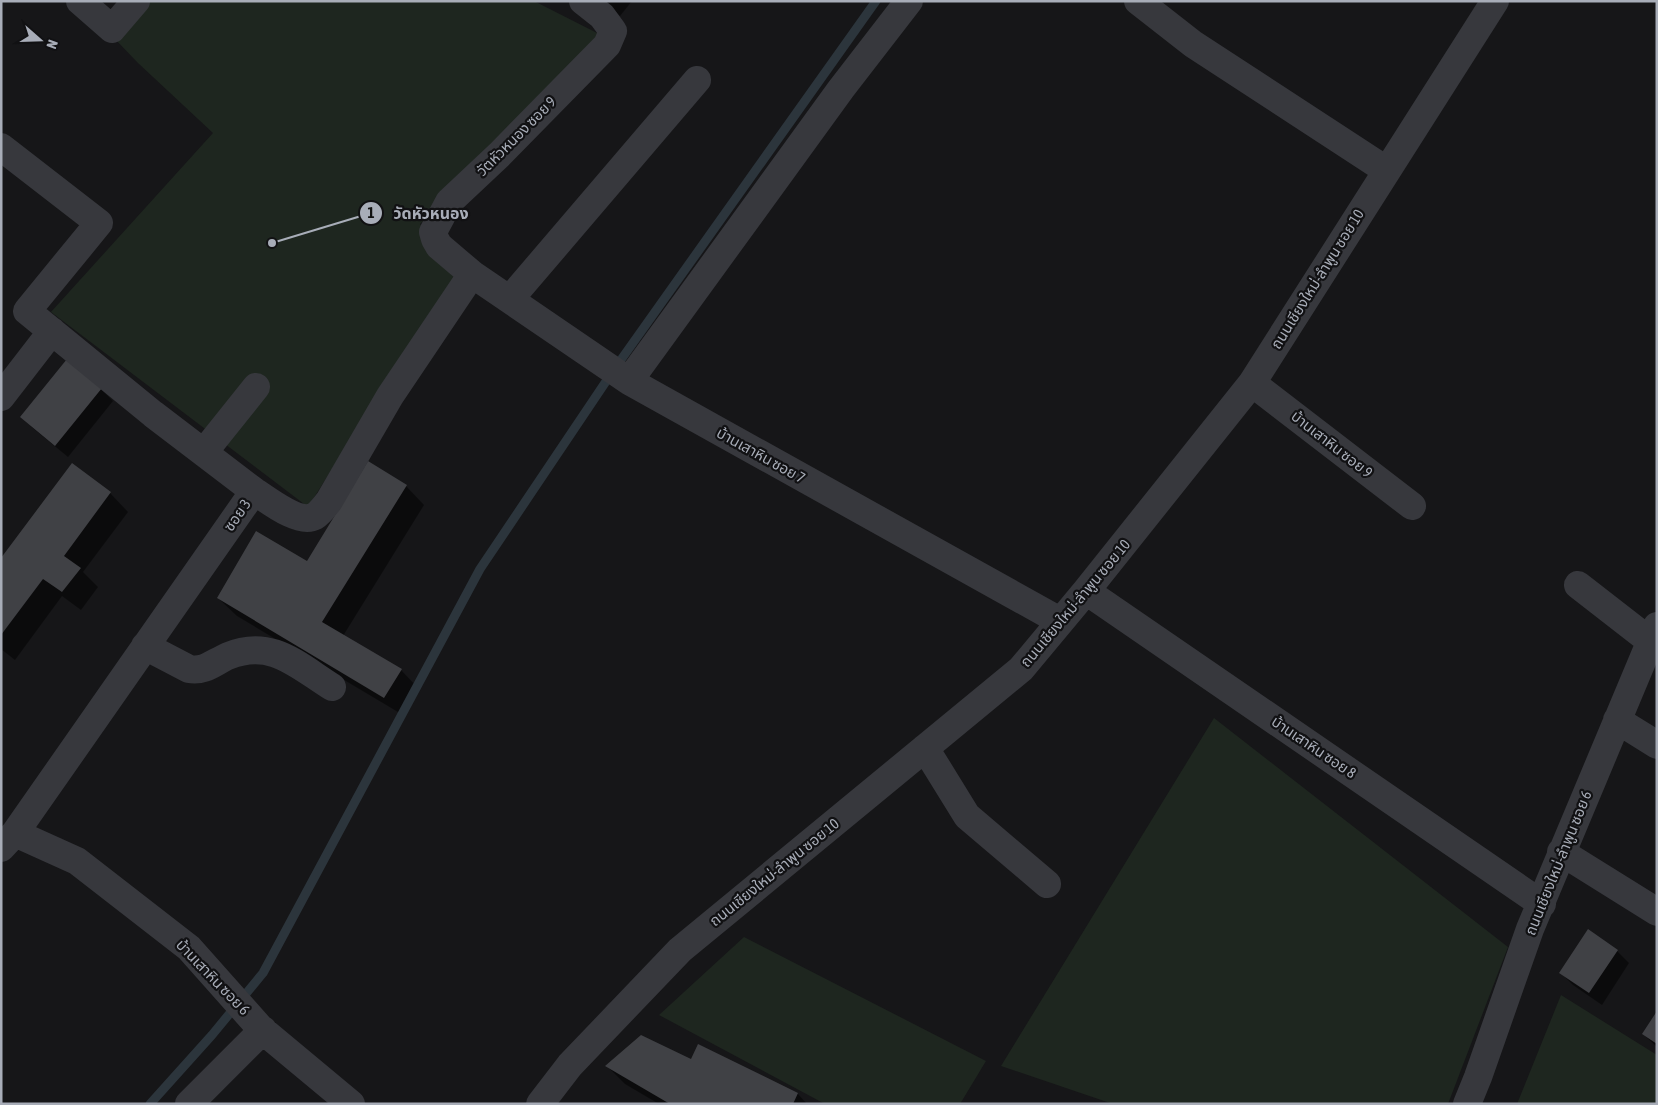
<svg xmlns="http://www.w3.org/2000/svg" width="1658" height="1105" font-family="'Asap Condensed','Noto Sans Thai',sans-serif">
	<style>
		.green { fill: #1e261f }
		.shadow { fill: #0007 }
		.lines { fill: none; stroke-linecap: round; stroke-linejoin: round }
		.stream { stroke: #2c353c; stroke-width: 9 }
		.building { fill: #404145 }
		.minor { stroke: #37383d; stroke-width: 28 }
		.labels { text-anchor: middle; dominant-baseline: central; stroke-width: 4.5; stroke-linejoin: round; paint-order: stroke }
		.street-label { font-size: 15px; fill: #a8adb8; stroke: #111113 }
		.leader { fill: none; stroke: #a8adb8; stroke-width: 2 }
		.callout-dot { fill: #a8adb8; stroke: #111113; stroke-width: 2 }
		.mark-label { font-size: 15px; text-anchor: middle; font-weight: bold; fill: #111 }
		.callout-label { font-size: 16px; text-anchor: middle; font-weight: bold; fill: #a8adb8; stroke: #111113; stroke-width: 4.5; stroke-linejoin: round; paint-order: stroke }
	</style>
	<rect width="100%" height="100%" fill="#161618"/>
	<path class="green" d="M148,1H534L599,34L420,224L443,261L457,276L437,303L308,507L51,312L213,133L138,63L114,38Z
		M1214,718L1508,947L1448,1104H1113L1001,1066Z
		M744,937L986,1061L960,1104H825L659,1015Z
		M1561,995L1657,1055V1104H1517Z"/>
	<path class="shadow" d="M603,1H632L620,16Z
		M101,389L113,401L68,457L34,429L21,417Z
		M406,486L424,505L343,636L401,670L419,689L403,715L237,616L218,598L307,562Z
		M110,493L128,512L83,572L98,587L81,610L62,596L15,660L1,649V561Z
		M1617,951L1629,963L1602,1005L1573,985L1561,973Z
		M1657,1014V1047L1643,1034Z
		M699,1046L798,1094L807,1104H659L625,1084L607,1066L691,1061Z"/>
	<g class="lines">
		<path class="stream" d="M150,1104L212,1035L263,973L480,569L613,371L876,1"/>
	</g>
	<path class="building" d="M67,359L102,388L55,446L20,417Z
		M368,461L407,485L322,622L402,669L384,698L217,598L256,531L307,561Z
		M72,463L111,492L64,556L81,568L62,592L43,579L1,635V558Z
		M1588,929L1618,950L1589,993L1559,973Z
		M1657,1011V1044L1642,1034Z
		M641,1035L691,1059L698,1044L798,1093L793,1104H670L605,1066Z"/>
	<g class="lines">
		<path class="minor" d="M80,1L112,29L136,1
			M583,1L602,16L613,31L607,45L499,155L449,202L433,232L435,239L439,246L472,274L629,381L1060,621
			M1138,1L1193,44L1386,170
			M1,147L99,223L27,311L153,414L254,491
			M510,299L697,80
			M629,381L841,89L909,1
			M1252,383L1412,506
			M1,397L52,331
			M204,452L256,387
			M1578,585L1650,641
			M1086,591L1542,904
			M145,646L189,669C205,672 214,662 228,656C271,638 297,665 332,687
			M1617,720L1657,745
			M925,748L967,816L1047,884
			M15,833L77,861L189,948L261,1029L351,1104
			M1,848L15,833L254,491C268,500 299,525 315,516C320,513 325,506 329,501L390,396L472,274
			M1561,852L1657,912
			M189,1104L263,1030
			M540,1104L570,1065L680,950L1021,669L1086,591L1252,383L1495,1
			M1467,1104L1478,1077L1530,929L1657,626"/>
	</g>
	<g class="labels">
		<g class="street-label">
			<text transform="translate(516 136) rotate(-45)">วัตหัวหนอง ซอย 9</text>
			<text transform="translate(1317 279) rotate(-58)">ถนนเชียงใหม่-ลำพูน ซอย 10</text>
			<text transform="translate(1332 444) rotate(38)">บ้านเสาหิน ซอย 9</text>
			<text transform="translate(761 455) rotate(29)">บ้านเสาหิน ซอย 7</text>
			<text transform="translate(237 515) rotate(-55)">ซอย 3</text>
			<text transform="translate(1075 603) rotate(-50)">ถนนเชียงใหม่-ลำพูน ซอย 10</text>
			<text transform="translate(1314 747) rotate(34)">บ้านเสาหิน ซอย 8</text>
			<text transform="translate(1558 863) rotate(-68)">ถนนเชียงใหม่-ลำพูน ซอย 6</text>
			<text transform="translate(774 872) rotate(-39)">ถนนเชียงใหม่-ลำพูน ซอย 10</text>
			<text transform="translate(213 977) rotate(46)">บ้านเสาหิน ซอย 6</text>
		</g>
	</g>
	<path class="leader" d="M272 243L371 213"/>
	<g class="callout-dot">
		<circle cx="272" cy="243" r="5"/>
		<circle cx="371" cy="213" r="12"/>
	</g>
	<g class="mark-label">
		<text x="371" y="218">1</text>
	</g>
	<g class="callout-label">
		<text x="431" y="219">วัดหัวหนอง</text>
	</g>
	<rect width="1658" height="1105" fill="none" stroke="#a8adb8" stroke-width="5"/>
	<g transform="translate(40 40) rotate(110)" stroke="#111113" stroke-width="4" paint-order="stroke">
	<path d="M0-4L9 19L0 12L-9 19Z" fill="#a8adb8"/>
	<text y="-8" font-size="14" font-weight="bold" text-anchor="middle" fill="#a8adb8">N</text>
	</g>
</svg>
